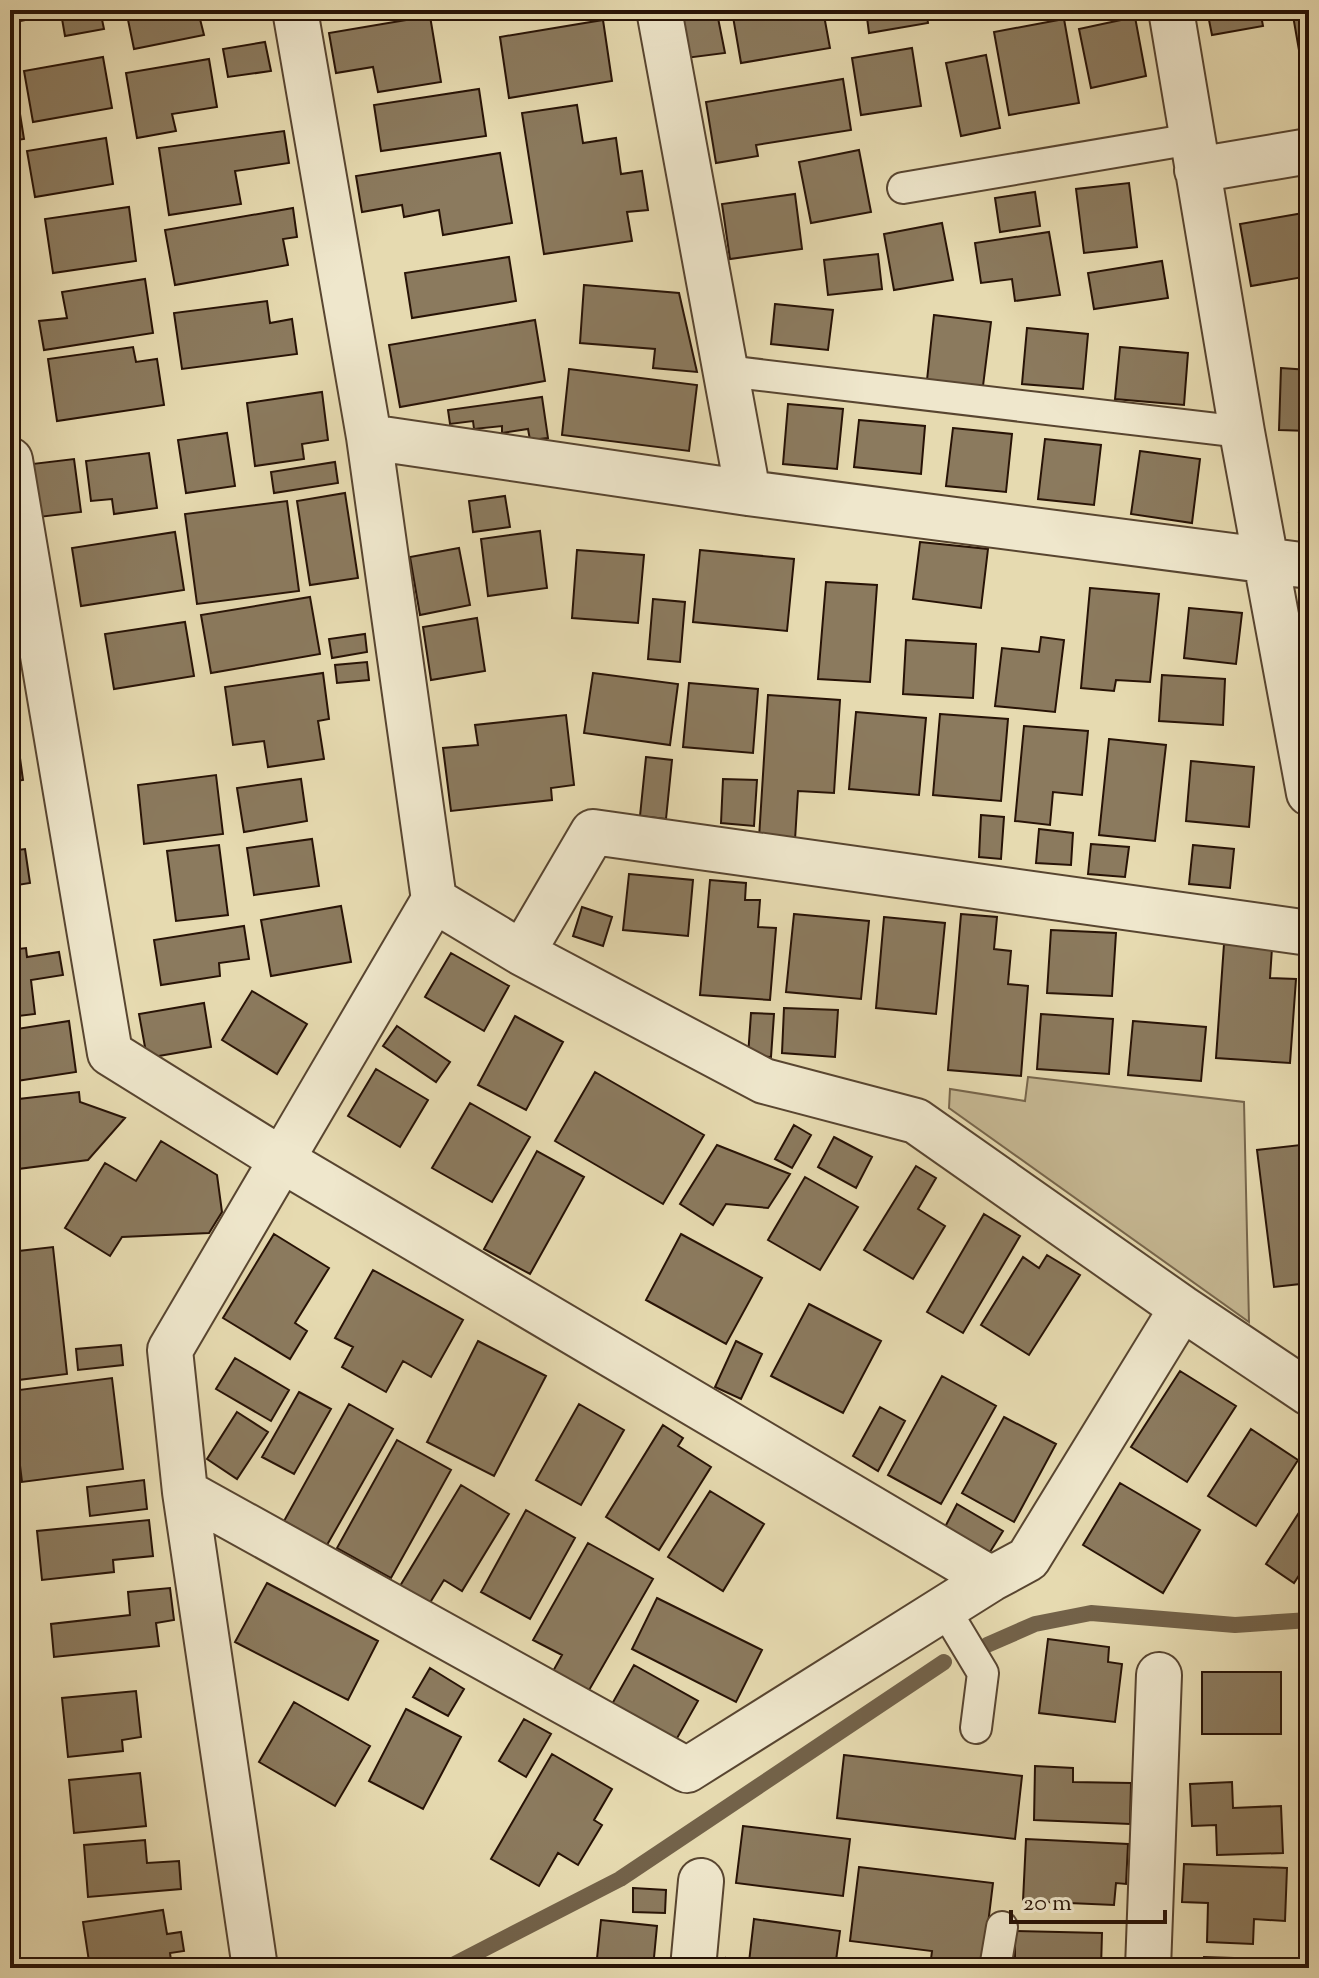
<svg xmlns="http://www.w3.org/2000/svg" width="1319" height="1978" font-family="'Sorts Mill Goudy',serif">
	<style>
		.green { fill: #c6b893; stroke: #77664c; stroke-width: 2 }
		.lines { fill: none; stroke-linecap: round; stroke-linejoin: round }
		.stream { stroke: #736249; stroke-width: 16 }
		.building { fill: #8b7a5e; stroke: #281306; stroke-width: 2 }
		.service-casing { stroke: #584530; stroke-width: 34 }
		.minor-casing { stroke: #584530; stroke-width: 48 }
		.service { stroke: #efe7cc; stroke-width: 30 }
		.minor { stroke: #efe7cc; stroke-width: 44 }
	</style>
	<rect width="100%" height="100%" fill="#e6dab0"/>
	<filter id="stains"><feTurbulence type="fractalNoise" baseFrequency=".0025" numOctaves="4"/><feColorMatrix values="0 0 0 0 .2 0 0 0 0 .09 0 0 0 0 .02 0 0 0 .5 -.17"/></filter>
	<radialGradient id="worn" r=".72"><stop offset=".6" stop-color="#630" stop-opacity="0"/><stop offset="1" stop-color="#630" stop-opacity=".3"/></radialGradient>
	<path class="green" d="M1028,1077L1244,1102L1249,1322L949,1108L950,1089L1025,1101Z"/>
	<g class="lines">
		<path class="stream" d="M987,1645L1035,1624L1091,1613L1235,1625L1309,1620
			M447,1968L620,1879L944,1662"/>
	</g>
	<path class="building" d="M10,10H100L104,29L65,36L61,13L10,23Z
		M126,10H202L198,11L204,35L134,49Z
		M497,10H562L498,19Z
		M823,10L830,48L741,63L732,11Z
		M866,10H926L928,23L869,33Z
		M1207,10H1260L1263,26L1212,35Z
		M1292,10H1309V55L1300,56Z
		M717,13L725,53L686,58L681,19Z
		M430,16L441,82L378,92L373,67L336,73L329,33Z
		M1135,17L1146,76L1091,88L1079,29Z
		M1064,19L1079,103L1009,115L994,32Z
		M603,20L612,81L509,98L500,37Z
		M265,42L271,71L228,77L223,49Z
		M13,43L18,67L10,69V44Z
		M912,48L921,106L861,115L852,58Z
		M986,55L1000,128L961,136L946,63Z
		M103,57L112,108L33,122L24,71Z
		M209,59L217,107L172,114L176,131L137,138L126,73Z
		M843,79L851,130L756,145L758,156L716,163L706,102Z
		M479,89L486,136L381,151L374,105Z
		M577,105L583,143L616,138L621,174L642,171L648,210L627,212L632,241L544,254L522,113Z
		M20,114L24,139L10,141V115Z
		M284,131L289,163L235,171L241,204L169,215L159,148Z
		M106,138L113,184L35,197L27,151Z
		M859,150L871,212L811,223L799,162Z
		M500,153L512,223L443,235L439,210L404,217L402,205L362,212L356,176Z
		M1129,183L1137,247L1084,253L1076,189Z
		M1035,192L1040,226L1000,232L995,198Z
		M795,194L802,249L730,259L722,204Z
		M129,207L136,261L53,273L45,219Z
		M293,208L297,237L283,239L288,265L175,285L165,230Z
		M1309,212V276L1251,286L1240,224Z
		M942,223L953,280L894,290L884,234Z
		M1049,232L1060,295L1015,301L1012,279L981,283L975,243Z
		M878,254L882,289L828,295L824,260Z
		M509,257L516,301L412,318L405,273Z
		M1162,261L1168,298L1094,309L1088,273Z
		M145,279L153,333L44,350L39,321L67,318L62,292Z
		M584,285L679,293L697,372L653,368L655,349L580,343Z
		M267,301L270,323L292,319L297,354L182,369L174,313Z
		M775,304L833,310L828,350L771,344Z
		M934,315L991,322L983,386L927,380Z
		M535,320L545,381L400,407L389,345Z
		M1027,328L1088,334L1083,389L1022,384Z
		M133,347L136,362L157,359L164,405L57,421L48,359Z
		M1120,347L1188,353L1184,405L1115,399Z
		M1281,368L1309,370V431L1279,430Z
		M569,369L697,385L689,451L562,435Z
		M322,392L328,440L302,444L304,459L255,466L247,403Z
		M542,397L548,438L530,440L528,429L502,433V426L474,429L473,421L450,424L448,410Z
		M788,404L843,409L837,469L783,464Z
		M859,420L925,426L921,474L854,467Z
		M953,428L1012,434L1006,492L946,486Z
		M227,433L235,486L186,493L178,440Z
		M1045,439L1101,445L1094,505L1038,499Z
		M1307,444H1309V513L1299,512Z
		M1140,451L1200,459L1192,523L1131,514Z
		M149,453L157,508L114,514L112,499L91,501L86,461Z
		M74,459L81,512L39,517L32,464Z
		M335,462L338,483L274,493L271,472Z
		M345,493L358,578L310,585L297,501Z
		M505,496L510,527L473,532L469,501Z
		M287,501L299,591L197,604L185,514Z
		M540,531L547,588L488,596L481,539Z
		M175,532L184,590L81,606L72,548Z
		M920,542L988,549L981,608L913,599Z
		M459,548L470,605L420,615L410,557Z
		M577,550L644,555L638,623L572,618Z
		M700,550L794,559L787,631L693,622Z
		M826,582L877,585L870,682L818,679Z
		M1090,588L1159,594L1150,682L1116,680L1114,691L1081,688Z
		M310,597L320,654L211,673L201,615Z
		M653,599L685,602L680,662L648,659Z
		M1189,608L1242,613L1236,664L1184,658Z
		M477,618L485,671L431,680L423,627Z
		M185,622L194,676L114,689L105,634Z
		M365,634L367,652L332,658L329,639Z
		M1041,637L1064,640L1055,712L995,706L1002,648L1039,652Z
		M906,640L976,644L973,698L903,694Z
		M367,662L369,680L337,683L335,665Z
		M323,673L329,719L318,721L324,759L268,767L264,741L233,745L225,687Z
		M593,673L678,684L670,745L584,733Z
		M1162,675L1225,679L1223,725L1159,721Z
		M689,683L758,689L753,753L683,747Z
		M768,695L840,700L834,793L798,791L795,840L759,838Z
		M13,707L23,780L10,782V708Z
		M856,712L926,718L919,795L849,789Z
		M940,714L1008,719L1001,801L933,795Z
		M566,715L574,785L551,788L552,800L451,811L443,748L478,745L475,725Z
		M1024,726L1088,731L1082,795L1053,792L1050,825L1015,821Z
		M1109,739L1166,745L1155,841L1099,835Z
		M646,757L672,760L666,819L640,816Z
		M1191,761L1254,767L1249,827L1186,821Z
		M216,775L223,834L144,844L138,785Z
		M301,779L307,821L244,832L237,788Z
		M723,779L757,780L754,826L721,823Z
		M981,815L1004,817L1001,859L979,857Z
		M1039,829L1073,833L1071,865L1036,863Z
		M312,839L319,886L254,895L247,848Z
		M1091,844L1129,847L1125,877L1088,874Z
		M219,845L228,915L176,921L167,851Z
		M1193,845L1234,849L1230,888L1189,884Z
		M25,849L30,883L11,886L16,915L10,916V851Z
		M629,874L693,880L688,936L623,930Z
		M710,880L746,883L745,900H760L758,927L776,928L770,1000L700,995Z
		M341,906L351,962L271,976L261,920Z
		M582,907L612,917L603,946L573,936Z
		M794,914L869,921L861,999L786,992Z
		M961,914L997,917L994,949L1011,951L1008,984L1028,986L1021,1076L948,1070Z
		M884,917L945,923L936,1014L876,1008Z
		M244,926L249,959L219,963L220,976L161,985L154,940Z
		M1051,930L1116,933L1112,996L1047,993Z
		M1224,944L1272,948L1270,978L1296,979L1290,1063L1216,1058Z
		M26,948L27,957L59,952L63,975L31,980L35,1014L10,1017V950Z
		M451,953L509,986L484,1031L425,997Z
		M252,991L307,1024L277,1074L222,1040Z
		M204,1003L211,1047L147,1058L139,1014Z
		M784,1008L838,1010L835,1057L782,1053Z
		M751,1013L774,1014L771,1057L748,1056Z
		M1041,1014L1113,1019L1109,1074L1037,1069Z
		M515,1016L563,1042L526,1110L478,1085Z
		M69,1021L76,1072L10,1082V1030Z
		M1133,1021L1206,1027L1201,1081L1128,1075Z
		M397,1026L450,1062L436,1082L383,1046Z
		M376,1069L428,1100L400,1147L348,1116Z
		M595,1072L704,1135L663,1204L555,1141Z
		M79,1092L80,1102L125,1118L88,1160L10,1170V1100Z
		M470,1103L530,1137L492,1202L432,1168Z
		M794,1125L811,1135L792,1168L775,1159Z
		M834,1137L872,1157L856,1188L818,1167Z
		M161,1141L217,1175L222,1212L209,1233L122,1237L110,1256L65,1228L105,1163L136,1181Z
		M1309,1144V1283L1274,1287L1257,1150Z
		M717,1145L790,1174L768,1208L726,1204L713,1225L680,1204Z
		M537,1151L584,1177L530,1274L484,1249Z
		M916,1166L936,1178L918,1209L945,1226L913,1279L864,1250Z
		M805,1177L858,1207L820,1270L768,1240Z
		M984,1214L1020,1236L963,1333L927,1312Z
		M274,1234L329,1268L295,1323L307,1331L290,1359L223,1318Z
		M681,1234L762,1278L726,1344L646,1300Z
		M53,1247L67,1374L10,1381V1252Z
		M1047,1255L1080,1275L1029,1355L981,1325L1023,1257L1039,1268Z
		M373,1270L463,1320L431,1377L403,1361L386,1392L342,1367L353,1347L335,1338Z
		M809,1304L881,1341L843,1413L771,1376Z
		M478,1341L546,1376L494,1476L427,1442Z
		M736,1341L762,1354L741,1399L715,1387Z
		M121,1345L123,1365L78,1370L76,1349Z
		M235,1358L289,1390L271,1421L216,1389Z
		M1180,1371L1236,1406L1187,1482L1131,1447Z
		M942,1376L996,1406L941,1504L888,1475Z
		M112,1378L123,1469L22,1482L11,1391Z
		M299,1392L331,1409L294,1474L262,1457Z
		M349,1404L393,1429L327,1545L284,1521Z
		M579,1404L624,1430L581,1505L536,1480Z
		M880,1407L905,1421L878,1471L853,1456Z
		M237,1412L268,1432L237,1479L207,1459Z
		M1004,1417L1056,1444L1014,1522L962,1493Z
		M663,1425L683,1438L678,1446L711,1467L659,1550L606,1517Z
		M1251,1429L1298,1460L1256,1526L1208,1496Z
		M397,1440L451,1470L391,1578L337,1548Z
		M144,1480L147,1509L90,1516L87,1487Z
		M1120,1483L1200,1530L1163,1593L1083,1545Z
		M461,1485L509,1514L462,1591L444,1580L426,1609L397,1591Z
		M710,1491L764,1524L723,1591L668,1557Z
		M1309,1497V1560L1294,1583L1266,1564Z
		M957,1504L1003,1531L990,1552L945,1527Z
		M526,1510L575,1538L530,1619L481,1592Z
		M149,1520L153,1556L113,1560L114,1572L42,1580L37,1531Z
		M588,1543L653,1579L588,1692L552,1673L562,1655L533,1640Z
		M267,1583L378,1641L348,1700L235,1642Z
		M170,1588L174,1620L156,1623L159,1646L54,1657L51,1624L130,1615L128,1592Z
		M657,1598L762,1650L736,1702L632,1649Z
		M1048,1639L1109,1647L1108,1662L1122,1664L1115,1722L1039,1713Z
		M634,1665L698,1701L676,1740L612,1704Z
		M1305,1667H1309V1716H1307Z
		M430,1668L464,1689L448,1716L413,1697Z
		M1202,1672H1281V1734H1202Z
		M136,1691L141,1737L122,1740L123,1751L68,1757L62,1698Z
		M294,1702L370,1746L335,1806L259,1762Z
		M406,1709L461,1737L423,1809L369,1781Z
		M524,1719L551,1734L526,1777L499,1761Z
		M552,1754L612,1789L594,1820L602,1825L578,1865L558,1853L539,1886L491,1859Z
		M844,1755L1022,1776L1015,1839L837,1818Z
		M1035,1766L1073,1768V1782L1131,1783L1130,1824L1034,1820Z
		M140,1773L146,1826L74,1833L69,1780Z
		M1299,1776H1309V1889H1302Z
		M1232,1782L1233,1808L1281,1806L1283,1853L1217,1855L1216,1825L1192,1826L1190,1784Z
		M743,1826L850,1839L843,1896L736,1883Z
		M1026,1839L1128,1844L1126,1884L1116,1883L1114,1905L1023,1901Z
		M145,1840L147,1863L179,1861L181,1889L88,1897L84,1845Z
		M1184,1864L1287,1868L1285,1921L1254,1919L1253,1944L1207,1942L1208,1903L1182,1902Z
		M859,1867L993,1883L983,1965L931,1959L932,1951L850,1941Z
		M633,1888L666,1890L665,1913L633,1912Z
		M163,1910L167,1934L181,1932L184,1951L170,1953L172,1968H90L83,1922Z
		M754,1919L840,1931L835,1968H724L726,1958L749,1962Z
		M601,1920L657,1926L653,1968H596Z
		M1307,1921H1309V1968H1308Z
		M1015,1931L1102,1933L1101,1968H1015Z
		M1204,1957L1290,1960V1968H1203Z"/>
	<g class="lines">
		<g class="service-casing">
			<path id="service" d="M903,188L1192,139
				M726,371L1242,432
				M944,1608L983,1673L976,1728
				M995,1968L1002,1927"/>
		</g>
		<g class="minor-casing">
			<path id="minor" d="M295,10L369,437L434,900L170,1350L185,1492L687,1770L991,1579L1028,1559L1182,1308
				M659,10L748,493
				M1171,10L1242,432L1309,793
				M1197,170L1309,151
				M369,437L748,493L1309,566
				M10,460L110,1053L282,1160L991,1579
				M434,900L522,953L764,1081L916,1121L1182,1308L1309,1393
				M522,953L593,832L1309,933
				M185,1492L255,1968
				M693,1968L701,1881
				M1148,1968L1159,1675"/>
		</g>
		<use href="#service" class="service"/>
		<use href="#minor" class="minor"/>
	</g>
	<rect width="1319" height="1978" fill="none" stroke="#e6dab0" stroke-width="40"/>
	<rect x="12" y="12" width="1295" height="1954" fill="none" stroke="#281306" stroke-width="4"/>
	<rect x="20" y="20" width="1279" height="1938" fill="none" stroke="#281306" stroke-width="2"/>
	<path d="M1011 1910v12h154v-12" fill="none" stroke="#281306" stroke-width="4"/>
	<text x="1023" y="1910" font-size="24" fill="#281306" stroke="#efe7cc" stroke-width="6" paint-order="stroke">20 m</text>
	<rect width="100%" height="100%" filter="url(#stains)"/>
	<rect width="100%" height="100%" fill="url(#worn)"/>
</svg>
